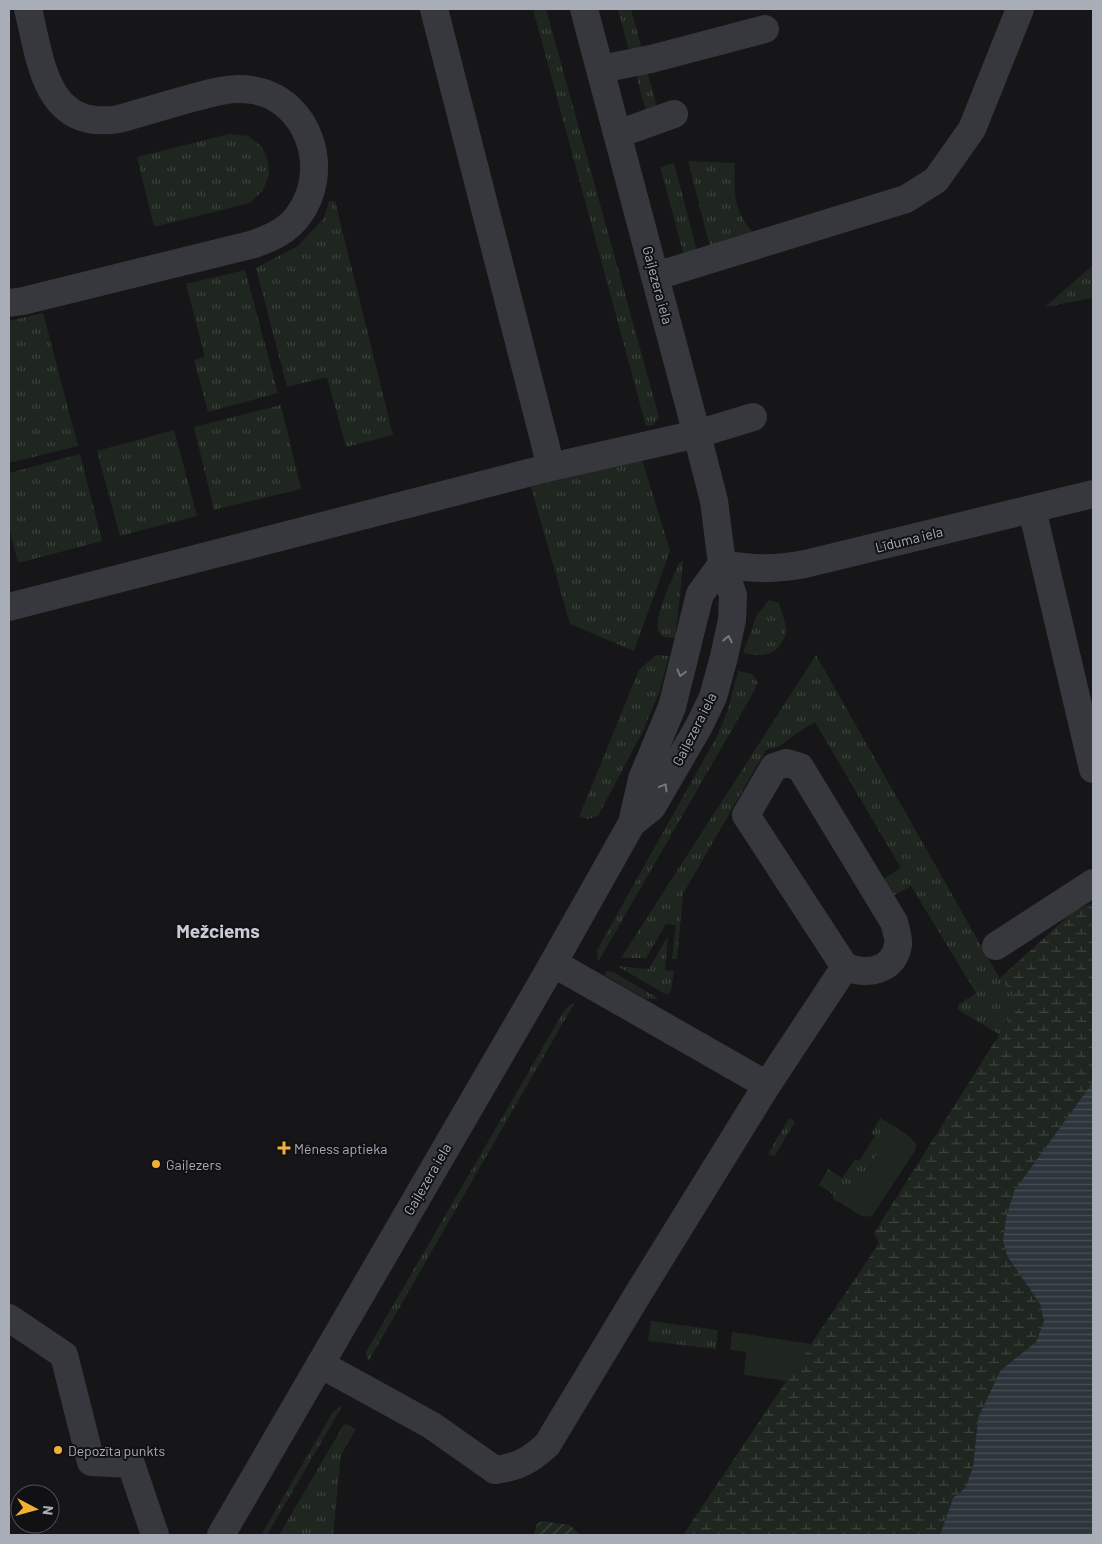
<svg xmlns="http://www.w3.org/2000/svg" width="1102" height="1544" font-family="Barlow,sans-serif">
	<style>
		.grass { fill: url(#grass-tufts) }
		.wetland { fill: url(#wetland-marsh) }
		.park { fill: #1e261f }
		.garden { fill: url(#garden-furrows) }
		.water { fill: url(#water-rules) }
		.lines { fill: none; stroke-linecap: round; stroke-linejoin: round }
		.minor { stroke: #37383d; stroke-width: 28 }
		.oneway { stroke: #757881 }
		.poi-dot { fill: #f2b134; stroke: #111113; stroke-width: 2 }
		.labels { text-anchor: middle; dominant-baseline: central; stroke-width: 4; stroke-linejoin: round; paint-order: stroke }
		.street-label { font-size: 14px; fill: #a8adb8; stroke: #111113 }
		.poi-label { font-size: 14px; fill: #a8adb8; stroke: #111113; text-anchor: start }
		.district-label { font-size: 19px; font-weight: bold; fill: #c9ccd4; stroke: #111113 }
	</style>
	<defs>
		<pattern id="grass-tufts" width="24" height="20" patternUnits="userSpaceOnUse" patternTransform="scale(1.25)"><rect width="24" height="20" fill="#1e261f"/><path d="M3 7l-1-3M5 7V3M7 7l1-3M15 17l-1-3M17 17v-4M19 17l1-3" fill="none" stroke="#3c433d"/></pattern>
		<pattern id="wetland-marsh" width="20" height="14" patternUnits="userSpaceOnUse" patternTransform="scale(1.25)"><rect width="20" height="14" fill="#1e261f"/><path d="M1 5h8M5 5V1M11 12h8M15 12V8" fill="none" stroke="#3c433d"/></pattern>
		<pattern id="garden-furrows" width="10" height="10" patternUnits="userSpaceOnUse" patternTransform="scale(1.25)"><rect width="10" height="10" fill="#1e261f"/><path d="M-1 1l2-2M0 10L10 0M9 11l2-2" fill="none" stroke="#3c433d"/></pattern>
		<pattern id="water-rules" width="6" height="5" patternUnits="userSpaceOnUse" patternTransform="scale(1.25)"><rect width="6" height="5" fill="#2c353c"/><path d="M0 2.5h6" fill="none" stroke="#485056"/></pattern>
	</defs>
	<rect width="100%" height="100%" fill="#161618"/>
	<path class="grass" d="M533,9H546L659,417L654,425L646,426Z
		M618,9H631L642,50L634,52L628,47Z
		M647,71L658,110L646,111L637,79L638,74Z
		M229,134L248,136L262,147L268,161L269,175L263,190L250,203L154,227L137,157Z
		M688,161L735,163C734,197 733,211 757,237L711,251Z
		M674,163L698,255H684L660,167Z
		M329,201H335L393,435L346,447L327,377L287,387L256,268L298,246L324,218Z
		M1093,265V298L1045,307Z
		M245,270L278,393L208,412L194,360L205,357L186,284Z
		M43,313L78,446L9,463V321Z
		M281,405L301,489L214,510L194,427Z
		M174,430L197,516L120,536L97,451Z
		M80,454L102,541L18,563L9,528V473Z
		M642,459L670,551L634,651L570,624L531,487Z
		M683,560L680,596L675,638C670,638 663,638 660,634C650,623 674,576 679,563Z
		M769,600L779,603C781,611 786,622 786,631C786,634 784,639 782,642C773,658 759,656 743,653L757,615Z
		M656,655L669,656L659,693L643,731L598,816L588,819L579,817L639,670Z
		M816,655L1000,979L1004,984L1000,978L1074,911L1093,903V1082L1011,1016L999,1034L958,1010V1005L976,993L911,886L893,896L883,879L901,868L815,722L797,733L778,747L766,750L683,894L677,959H672L676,925L666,924L646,958H621Z
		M738,671L752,674L758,683L753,693L598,962L597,950L716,738L728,710Z
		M668,936L665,970L674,971L671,991L667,995L617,966L649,969Z
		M606,971L613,972L659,999H646L604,975Z
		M575,1002L368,1362L366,1352L565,1009Z
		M789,1118L795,1122L774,1157L768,1154Z
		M880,1118L894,1126L846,1206L833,1199L834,1195L819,1185L828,1169L842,1178L855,1159L859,1161L875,1136L871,1134Z
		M651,1321L718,1330L716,1349L648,1341Z
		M343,1405L267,1535H261L333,1412Z
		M346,1424L356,1429L341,1455L333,1535H279L343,1426Z"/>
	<path class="wetland" d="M1093,903V1082L1014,1191L1006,1218L1003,1240L1007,1256L1040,1304L1044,1321L1036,1342L1000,1371L978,1418L973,1467L965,1488L953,1498L940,1535H683L879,1243L874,1233L1011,1016L1023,1005L1000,979L1073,912Z"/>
	<path class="park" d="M894,1126L910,1137L916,1144V1149L873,1215C862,1220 855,1212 846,1206Z
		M732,1332L812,1344L787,1381L744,1375L746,1352L730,1350Z"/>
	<path class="garden" d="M542,1521L570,1525L580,1535H534L537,1524Z"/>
	<path class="water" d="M1093,1082V1535H940L953,1498L965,1488L973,1467L978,1418L1000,1371L1036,1342L1044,1321L1040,1304L1007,1256L1003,1240L1006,1218L1014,1191Z"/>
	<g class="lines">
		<path class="minor" d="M434,9L551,467
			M584,9L701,450L714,501L722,564L733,595L732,620L724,657L713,697L699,726L652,807L632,823
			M601,69L651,59L765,29
			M618,134L674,114
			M656,276L906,199L936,180L972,129L1020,9
			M9,303L23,301L254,244C271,238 287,231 298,216C332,172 310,99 252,90C228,86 204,95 181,101C160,107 139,113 119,119C45,131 41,61 28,9
			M1032,509L1093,769
			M722,564C755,569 772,570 805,564L1093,494
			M9,607L551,467L697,434L753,417
			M996,946L1093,883
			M553,963L767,1085
			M9,1318L64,1355L91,1462L131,1464L155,1535
			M320,1364L431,1425L495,1470C519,1467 530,1460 547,1445L638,1294L767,1085L845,967C867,975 893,972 898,945C899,939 896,929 894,922L800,767L786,763L774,767L746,815L845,967
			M221,1535L547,974L632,823L642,779L672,707L700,594L722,564"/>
	</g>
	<defs><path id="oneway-chevron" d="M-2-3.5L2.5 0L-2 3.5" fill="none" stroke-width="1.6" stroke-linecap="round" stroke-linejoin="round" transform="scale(1.25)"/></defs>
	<g class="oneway">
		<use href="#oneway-chevron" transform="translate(728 639) rotate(-78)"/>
		<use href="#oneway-chevron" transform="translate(681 673) rotate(105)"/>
		<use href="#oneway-chevron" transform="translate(664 787) rotate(-59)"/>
	</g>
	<g class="poi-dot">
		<path d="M281.5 1140.5h5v5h5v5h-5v5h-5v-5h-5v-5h5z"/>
		<circle cx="156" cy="1164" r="5"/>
		<circle cx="58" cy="1450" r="5"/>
	</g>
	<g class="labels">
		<g class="street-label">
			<text transform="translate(658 285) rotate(75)">Gaiļezera iela</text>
			<text transform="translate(909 539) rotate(-14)">Līduma iela</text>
			<text transform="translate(694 729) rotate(-63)">Gaiļezera iela</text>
			<text transform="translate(427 1179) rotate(-60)">Gaiļezera iela</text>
		</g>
		<g class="poi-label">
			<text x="294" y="1148">Mēness aptieka</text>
			<text x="166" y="1164">Gaiļezers</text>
			<text x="68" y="1450">Depozīta punkts</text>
		</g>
		<g class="district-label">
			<text x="218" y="930">Mežciems</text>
		</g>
	</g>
	<rect width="1102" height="1544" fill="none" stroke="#a8adb8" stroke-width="20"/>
	<g transform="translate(35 1509) rotate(96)"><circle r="24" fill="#111113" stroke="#4d4f55"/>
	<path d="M0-4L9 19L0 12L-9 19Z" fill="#f2b134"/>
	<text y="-8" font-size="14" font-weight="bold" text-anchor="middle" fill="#a8adb8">N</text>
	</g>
</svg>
